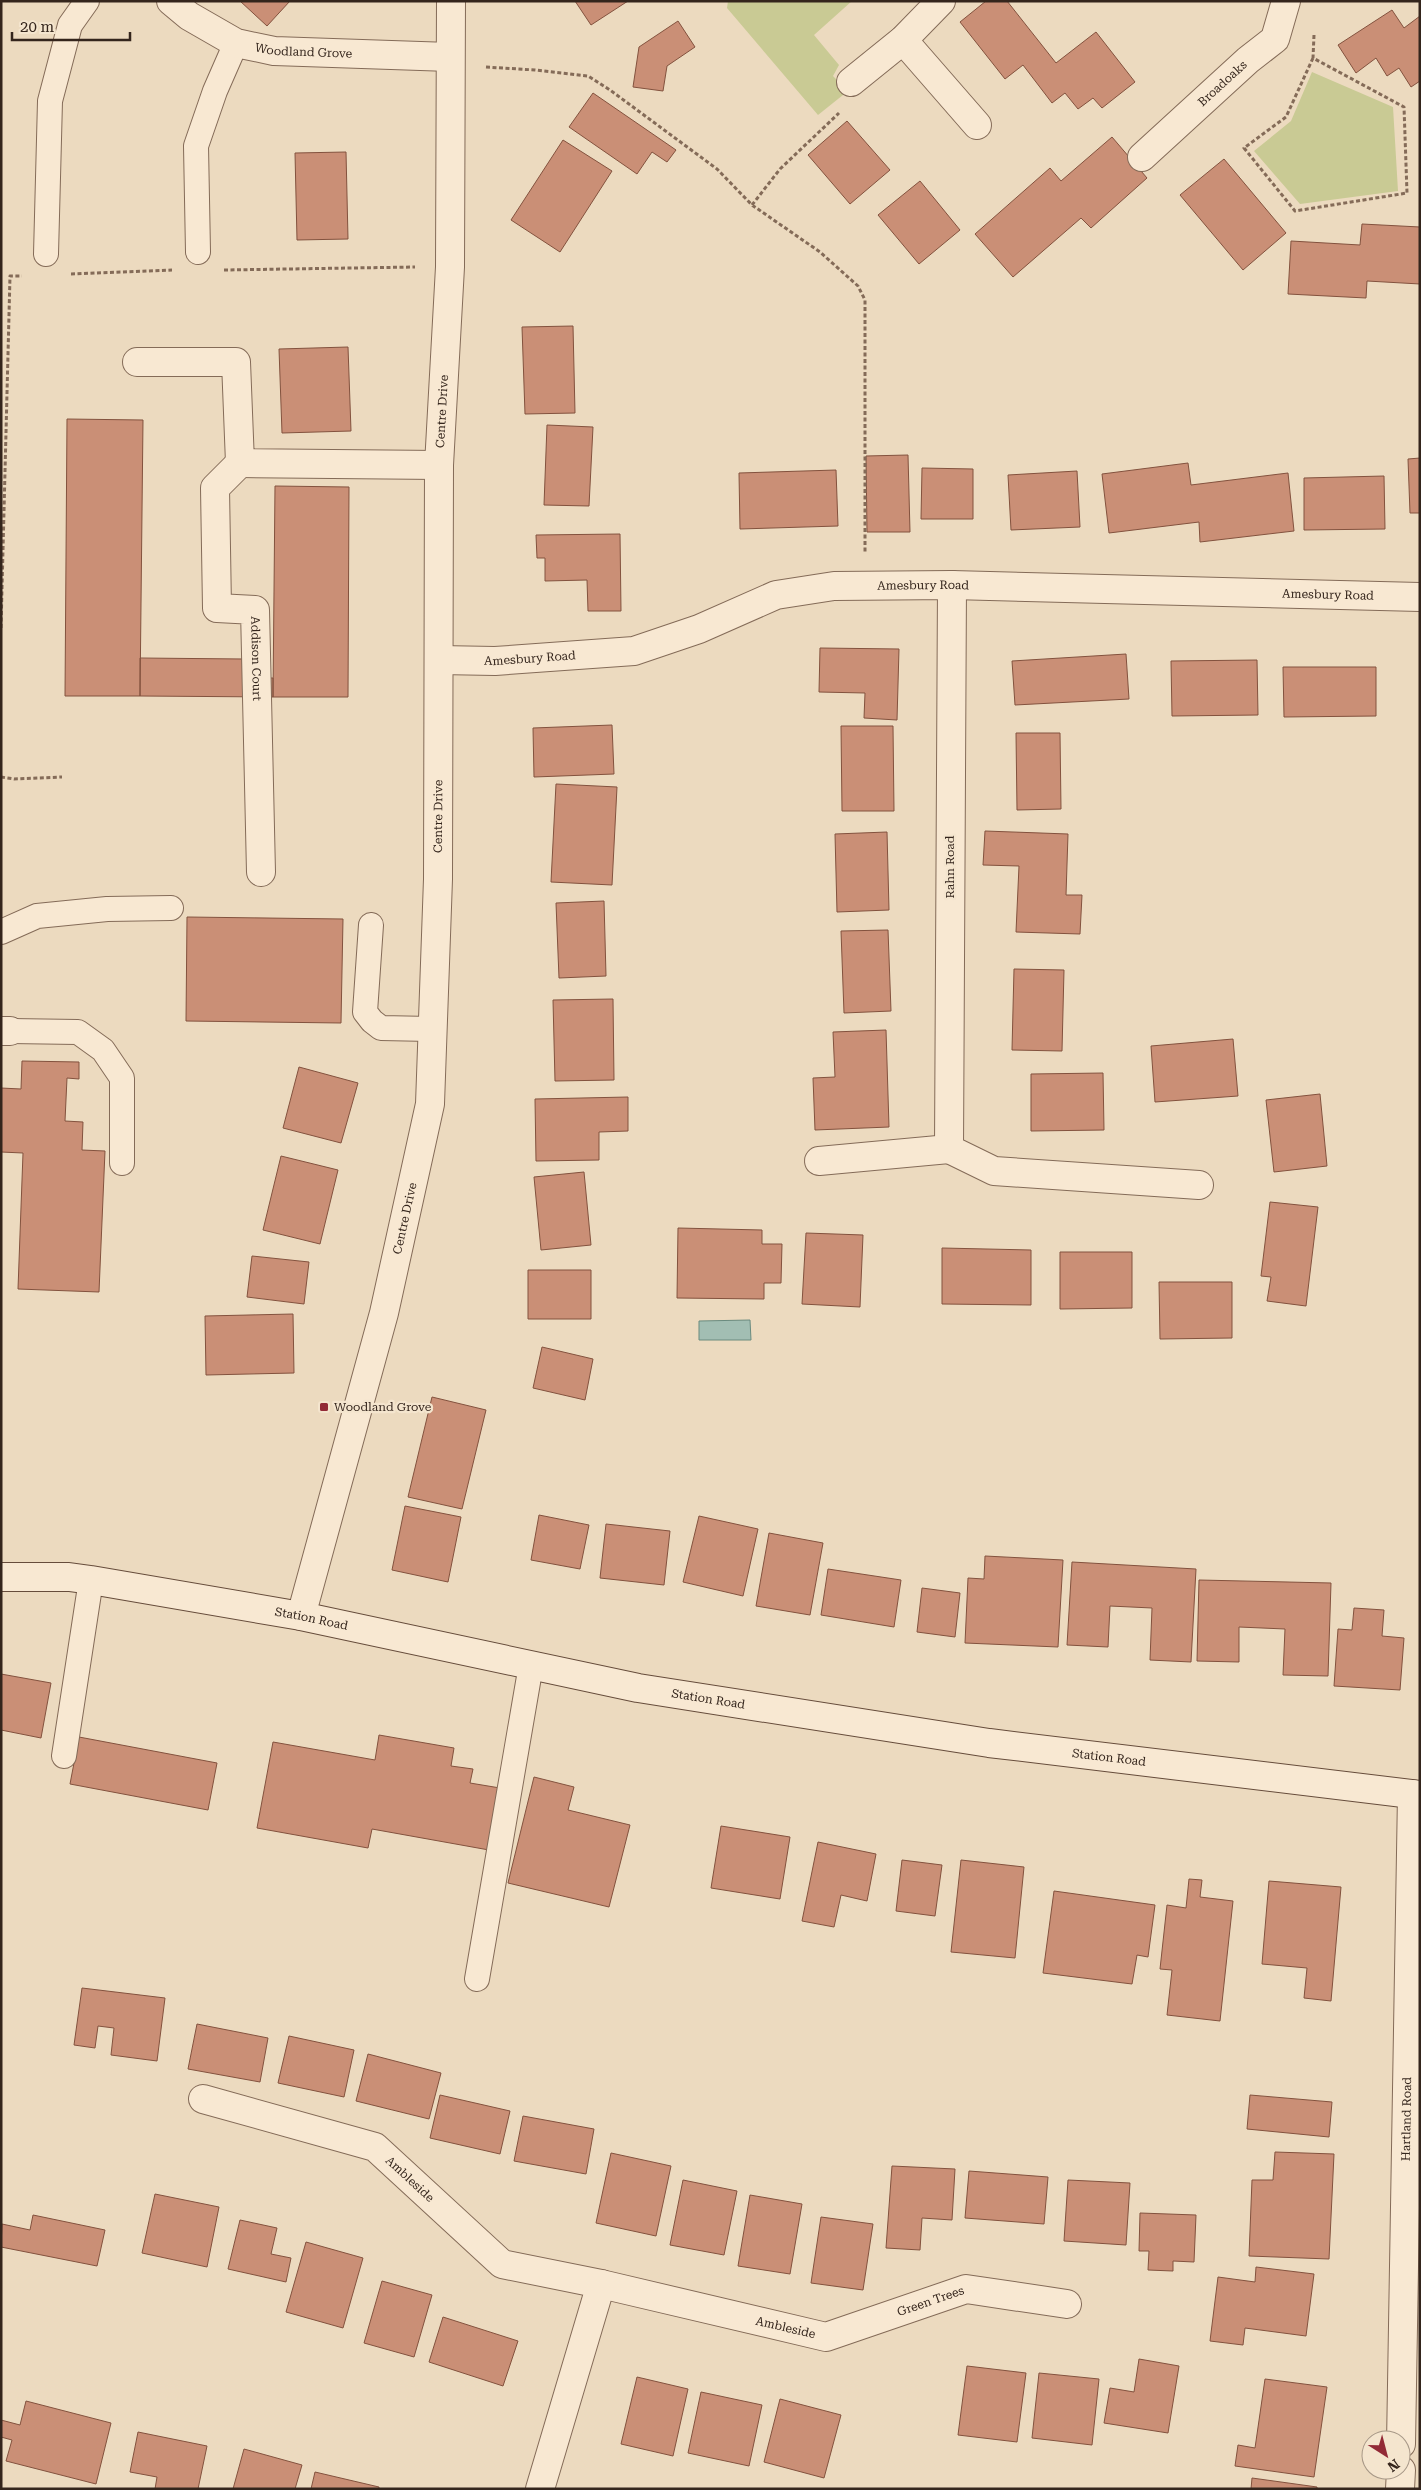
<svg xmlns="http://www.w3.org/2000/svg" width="1421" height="2490" font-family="'Roboto Serif',serif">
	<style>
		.green { fill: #c9ca94 }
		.water { fill: #a2beb3; stroke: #6a8b7f }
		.building { fill: #ca8f76; stroke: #83523e }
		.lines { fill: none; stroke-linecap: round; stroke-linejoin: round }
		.lane-casing { stroke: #846b58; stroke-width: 26 }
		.street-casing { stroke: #846b58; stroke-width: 30 }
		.secondary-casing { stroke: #664c3b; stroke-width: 30 }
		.path { stroke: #846b58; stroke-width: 3; stroke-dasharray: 4 2.5; stroke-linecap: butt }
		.lane { stroke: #f8e8d2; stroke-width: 24 }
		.street { stroke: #f8e8d2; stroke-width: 28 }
		.secondary { stroke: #f8e8d2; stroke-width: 28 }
		.poi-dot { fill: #922a36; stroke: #f4e5ce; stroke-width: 2 }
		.labels { text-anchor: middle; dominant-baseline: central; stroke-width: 4.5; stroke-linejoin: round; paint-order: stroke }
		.street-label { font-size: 12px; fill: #34251c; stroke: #f4e5ce }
		.poi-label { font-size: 12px; fill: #34251c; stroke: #f4e5ce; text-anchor: start }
	</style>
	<rect width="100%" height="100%" fill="#ecdabf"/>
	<path class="green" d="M728,1H852L814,35L839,65L833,76L848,91L818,115L727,8Z
		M1312,72L1393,107L1398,191L1300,204L1254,151L1291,121Z"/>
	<path class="water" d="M750,1320L751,1340H699V1321Z"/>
	<path class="building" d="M240,1H290L267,26Z
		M575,1H628L591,25Z
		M986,1H1007L1056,63L1096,32L1135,82L1102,108L1093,98L1078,109L1065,93L1052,103L1023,65L1005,79L960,22Z
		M1392,10L1404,28L1420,16V81L1411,87L1399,68L1387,76L1376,58L1356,73L1338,45Z
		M678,21L695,47L667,66L663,91L633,87L639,47Z
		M593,93L676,150L667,162L652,152L637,174L569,127Z
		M847,121L890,170L850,204L808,155Z
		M1112,137L1147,178L1091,228L1081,218L1013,277L975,234L1050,168L1061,181Z
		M563,140L612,171L560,252L511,220Z
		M346,152L348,239L297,240L295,153Z
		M1224,159L1286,233L1243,270L1180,195Z
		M920,181L960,230L919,264L878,215Z
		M1362,224L1420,227V284L1367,281L1366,298L1288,294L1291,241L1360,245Z
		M573,326L575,413L525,414L522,327Z
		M348,347L351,431L282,433L279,349Z
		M67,419L143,420L140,696H65Z
		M547,425L593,427L589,506L544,505Z
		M908,455L910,532H867L866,456Z
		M1420,458V513H1410L1408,459Z
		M1188,463L1191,485L1288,473L1294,531L1200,542L1199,522L1109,533L1102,474Z
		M922,468L973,469V519H921Z
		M836,470L838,526L740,529L739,473Z
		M1077,471L1080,527L1011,530L1008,475Z
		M1384,476L1385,529L1304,530V478Z
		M275,486L349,487L348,697H273Z
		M620,534L621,611H588L587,580L545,581V558H537L536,535Z
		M820,648L899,649L897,720L864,718L865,693L819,692Z
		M1126,654L1129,699L1015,705L1012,661Z
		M140,658L244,659V678H273V697L140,696Z
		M1257,660L1258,715L1172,716L1171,661Z
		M1283,667H1376V716L1284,717Z
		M612,725L614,774L534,777L533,728Z
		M841,726H893L894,811H842Z
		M1016,733H1060L1061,809L1017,810Z
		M556,784L617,787L612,885L551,882Z
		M985,831L1068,834L1066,895H1082L1080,934L1016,932L1019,866L983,865Z
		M887,832L889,910L837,912L835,834Z
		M604,901L606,976L559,978L556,903Z
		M187,917L343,919L341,1023L186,1021Z
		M888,930L891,1011L844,1013L841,931Z
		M1014,969L1064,970L1062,1051L1012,1050Z
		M613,999L614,1080L555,1081L553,1000Z
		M886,1030L889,1127L815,1130L813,1078L835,1077L833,1032Z
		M1233,1039L1238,1096L1155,1102L1151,1046Z
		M22,1061L79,1062V1079L67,1078L65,1121L83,1122L82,1150L105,1151L99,1292L18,1289L23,1153L1,1152V1088L21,1089Z
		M299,1067L358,1083L341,1143L283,1128Z
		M1103,1073L1104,1130L1031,1131V1074Z
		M1320,1094L1327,1166L1274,1172L1266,1100Z
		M628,1097V1131L599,1132V1160L536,1161L535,1099Z
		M281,1156L338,1170L320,1244L263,1230Z
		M584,1172L591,1245L541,1250L534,1177Z
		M1270,1202L1318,1207L1306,1306L1267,1301L1271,1277L1261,1276Z
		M678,1228L762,1230V1244H782L781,1283H764V1299L677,1298Z
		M806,1233L863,1235L860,1307L802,1304Z
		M942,1248L1031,1250V1305L942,1304Z
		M1060,1252H1132V1308L1060,1309Z
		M252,1256L309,1262L304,1304L247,1297Z
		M528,1270H591V1319H528Z
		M1159,1282H1232V1338L1160,1339Z
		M293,1314L294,1373L206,1375L205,1316Z
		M542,1347L593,1359L585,1400L533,1388Z
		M432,1397L486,1410L462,1509L408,1497Z
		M405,1506L461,1517L448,1582L392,1570Z
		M539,1515L589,1525L580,1569L531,1560Z
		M699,1516L758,1529L743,1596L683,1582Z
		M606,1524L670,1531L664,1585L600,1578Z
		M769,1533L823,1543L810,1615L756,1606Z
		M985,1556L1063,1560L1058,1647L965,1643L968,1578L984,1579Z
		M1072,1562L1196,1569L1191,1662L1150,1660L1152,1608L1110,1606L1108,1647L1067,1645Z
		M828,1569L901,1580L894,1627L821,1615Z
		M1199,1580L1331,1583L1328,1676L1283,1675L1285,1629L1239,1627V1662L1197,1661Z
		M922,1588L960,1593L955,1637L917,1632Z
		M1354,1608L1384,1610L1382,1636L1404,1638L1400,1690L1334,1686L1338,1629L1352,1630Z
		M1,1674L51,1683L41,1738L1,1730Z
		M379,1735L454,1748L451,1766L473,1769L470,1783L500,1788L489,1850L372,1829L368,1848L257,1828L273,1742L375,1760Z
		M79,1737L217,1763L208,1810L70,1784Z
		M534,1777L574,1787L568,1810L630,1825L609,1907L508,1883Z
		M721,1826L790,1837L780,1899L711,1888Z
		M818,1842L876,1854L867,1901L841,1895L834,1927L802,1921Z
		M902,1860L942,1865L935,1916L896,1911Z
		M961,1860L1024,1867L1015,1958L951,1952Z
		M1189,1879L1202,1880L1200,1897L1233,1901L1220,2021L1167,2015L1172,1970L1160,1969L1167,1905L1186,1908Z
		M1269,1881L1341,1887L1331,2001L1304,1998L1307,1968L1262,1964Z
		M1054,1891L1155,1905L1148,1957L1137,1955L1132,1984L1043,1973Z
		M82,1988L165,1998L157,2061L111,2055L114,2028L98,2026L95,2048L74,2045Z
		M197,2024L268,2038L260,2082L188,2069Z
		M289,2036L354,2050L344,2097L278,2083Z
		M368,2054L441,2073L429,2119L356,2101Z
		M440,2095L510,2111L500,2154L430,2138Z
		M1250,2095L1332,2102L1329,2137L1247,2129Z
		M523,2116L594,2129L586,2174L514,2161Z
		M1275,2152L1334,2154L1329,2259L1249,2256L1252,2180H1273Z
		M611,2153L671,2166L656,2236L596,2223Z
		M892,2166L955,2169L952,2220L922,2218L920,2250L886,2248Z
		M969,2171L1048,2177L1044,2224L965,2218Z
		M683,2180L737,2191L724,2255L670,2245Z
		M1068,2180L1130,2183L1126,2245L1064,2241Z
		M155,2194L219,2207L207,2267L142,2253Z
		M750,2195L802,2204L790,2274L738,2266Z
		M1140,2213L1196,2215L1194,2262L1173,2261V2271L1148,2270L1149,2251H1139Z
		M33,2215L105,2230L97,2266L1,2247L2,2224L30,2230Z
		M821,2217L873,2224L863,2290L811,2283Z
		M240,2220L277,2228L271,2254L291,2258L286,2282L228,2269Z
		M306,2242L363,2258L343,2328L286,2312Z
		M1256,2267L1314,2274L1306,2336L1245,2328L1243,2345L1210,2341L1218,2277L1255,2282Z
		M382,2281L432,2295L414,2357L364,2343Z
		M443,2317L518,2341L503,2386L429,2362Z
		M1139,2359L1179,2366L1168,2433L1104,2423L1110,2388L1134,2392Z
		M967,2366L1026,2373L1017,2442L958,2435Z
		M1039,2373L1099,2379L1092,2445L1032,2438Z
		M637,2377L688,2389L673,2456L621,2444Z
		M1265,2379L1327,2387L1314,2477L1235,2466L1238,2445L1255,2448Z
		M701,2392L762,2405L749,2466L688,2453Z
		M780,2399L841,2415L824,2478L764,2462Z
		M26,2401L111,2423L96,2484L6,2461L12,2440L1,2437V2420L20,2425Z
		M138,2432L207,2446L198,2489H155L157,2477L130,2472Z
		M244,2449L302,2465L295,2489H233Z
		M315,2472L379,2487V2489H311Z
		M1252,2478L1317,2487V2489H1251Z"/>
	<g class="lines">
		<g class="lane-casing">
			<path id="lane" d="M198,252L196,146L215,91L236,43
				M46,254L50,101L70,25L87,1
				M371,925L365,1012L372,1021L381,1028L431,1029
				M1,932L37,916L107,909L171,908
				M10,1031L78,1032L103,1050L122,1078V1163
				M64,1756L91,1580
				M477,1979L531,1665"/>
		</g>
		<g class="street-casing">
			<g id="street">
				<path id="s1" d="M171,1L189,16L236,43L274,51L450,57"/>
				<path d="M903,40L977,125"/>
				<path d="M851,82L903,40L941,1"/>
				<path id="s2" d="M1142,157L1248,60L1275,39L1286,1"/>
				<path d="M137,362H236L240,463L439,465"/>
				<path id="s3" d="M240,463L215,488L217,608L255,610L261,872"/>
				<path d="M952,585L949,1149L994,1171L1199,1185"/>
				<path id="s4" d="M439,660L495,661L634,651L699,629L776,595L834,586L952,585L1420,597"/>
				<path d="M1,1031H10"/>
				<path d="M819,1161L949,1149"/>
				<path id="s5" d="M301,1616L384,1313L430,1104L438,879L439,465L450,267L451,1"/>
				<path id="s6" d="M203,2099L375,2147L502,2264L601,2284L826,2337L966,2289L1067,2304"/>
				<path id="s7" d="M1401,2444L1412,1794"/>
				<path d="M540,2489L601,2284"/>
				<path d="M1400,2489L1401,2470"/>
			</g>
		</g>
		<g class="secondary-casing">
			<g id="secondary">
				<path id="s8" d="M1,1577H69L91,1580L301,1616L638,1688L989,1743L1420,1795"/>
			</g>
		</g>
		<path class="path" d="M1313,58L1286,117L1244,148L1295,211L1407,193L1404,107L1313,58L1314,35
			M486,67L535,70L588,76L610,90L717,169L752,205L820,252L858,286L865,300V552
			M752,205L780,169L839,113
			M224,270L415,267
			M71,274L172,270
			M1,628L10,276H22
			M1,777L14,779L62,777"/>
		<use href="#lane" class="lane"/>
		<use href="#street" class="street"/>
		<use href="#secondary" class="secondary"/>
	</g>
	<rect class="poi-dot" x="319" y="1402" width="10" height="10" rx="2.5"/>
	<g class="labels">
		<g class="street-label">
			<text stroke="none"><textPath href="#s1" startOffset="146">Woodland Grove</textPath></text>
			<text stroke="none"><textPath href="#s2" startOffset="109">Broadoaks</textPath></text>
			<text stroke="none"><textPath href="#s5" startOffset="1221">Centre Drive</textPath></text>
			<text stroke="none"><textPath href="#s4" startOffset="496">Amesbury Road</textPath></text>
			<text stroke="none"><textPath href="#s4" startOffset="901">Amesbury Road</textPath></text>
			<text stroke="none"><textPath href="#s4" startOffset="91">Amesbury Road</textPath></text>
			<text stroke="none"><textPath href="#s3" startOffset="242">Addison Court</textPath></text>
			<text stroke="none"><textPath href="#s5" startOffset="816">Centre Drive</textPath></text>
			<text transform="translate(950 867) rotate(-90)">Rahn Road</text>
			<text stroke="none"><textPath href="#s5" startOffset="411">Centre Drive</textPath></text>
			<text stroke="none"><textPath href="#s8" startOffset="314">Station Road</textPath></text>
			<text stroke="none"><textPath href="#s8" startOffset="719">Station Road</textPath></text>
			<text stroke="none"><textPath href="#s8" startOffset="1124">Station Road</textPath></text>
			<text stroke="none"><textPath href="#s7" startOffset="325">Hartland Road</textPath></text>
			<text stroke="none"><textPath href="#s6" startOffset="226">Ambleside</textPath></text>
			<text stroke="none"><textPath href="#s6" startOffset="794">Green Trees</textPath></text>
			<text stroke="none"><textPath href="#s6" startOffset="642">Ambleside</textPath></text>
		</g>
		<g class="poi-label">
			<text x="334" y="1407">Woodland Grove</text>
		</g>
	</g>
	<rect width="1421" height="2490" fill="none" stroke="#34251c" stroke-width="5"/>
	<g transform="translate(1386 2455) rotate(144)"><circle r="24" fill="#f4e5ce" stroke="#a79887"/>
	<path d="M0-4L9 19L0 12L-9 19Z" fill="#922a36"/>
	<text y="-8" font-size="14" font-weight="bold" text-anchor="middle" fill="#34251c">N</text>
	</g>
	<path d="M12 32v8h118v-8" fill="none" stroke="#34251c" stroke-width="2.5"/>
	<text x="20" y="32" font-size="15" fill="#34251c" stroke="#f4e5ce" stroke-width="4" paint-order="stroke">20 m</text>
</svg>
